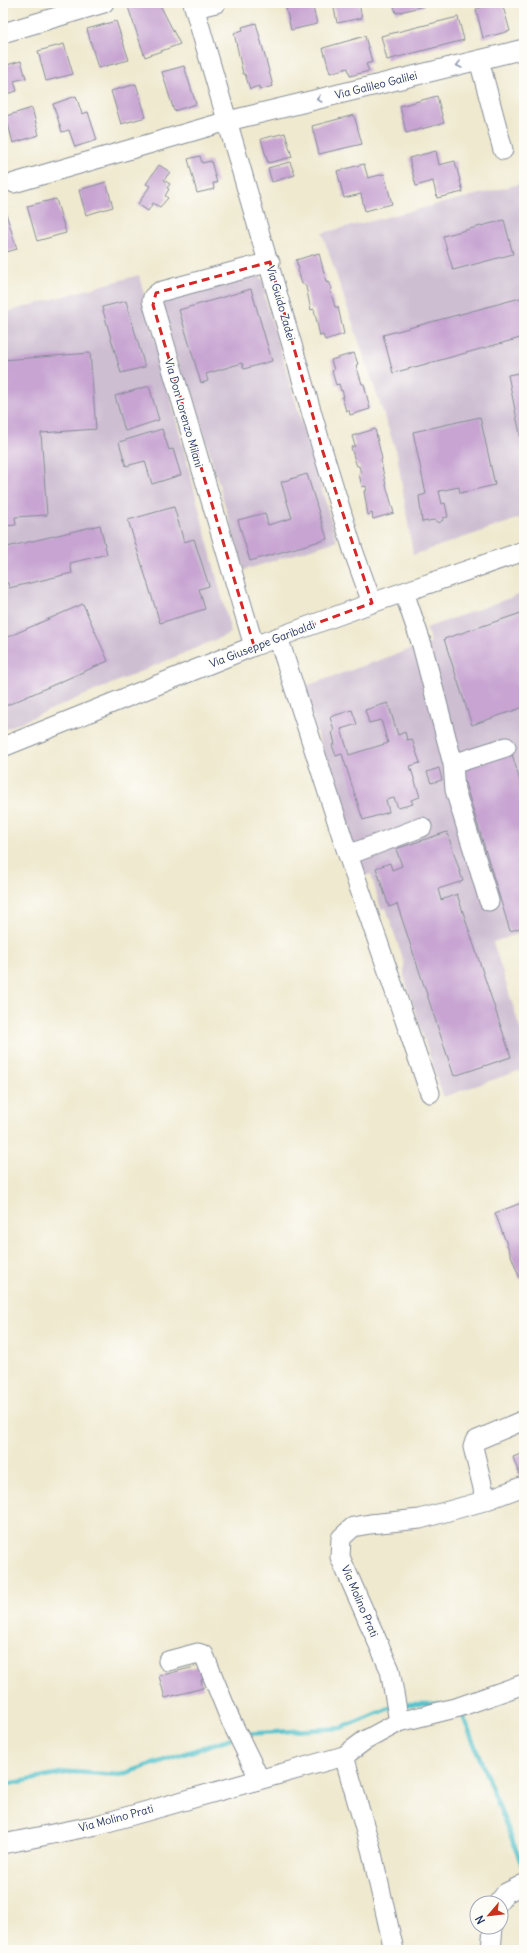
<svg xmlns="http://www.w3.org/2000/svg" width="527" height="1953" font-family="Delius,sans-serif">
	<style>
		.industrial { fill: #cdbed2 }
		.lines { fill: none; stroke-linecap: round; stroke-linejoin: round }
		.stream { stroke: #56c3cd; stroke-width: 4.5 }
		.building { fill: #c7a4d2 }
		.minor-casing { stroke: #858c96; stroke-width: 21 }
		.minor { stroke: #fff; stroke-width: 19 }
		.oneway { stroke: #8d97ae }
		.marked { fill: none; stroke: #d62828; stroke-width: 3; stroke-dasharray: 8 5; stroke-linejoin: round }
		.labels { text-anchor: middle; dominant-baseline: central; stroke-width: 3; stroke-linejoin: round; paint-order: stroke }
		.street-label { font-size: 11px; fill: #1b2f5e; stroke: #fdfcf7 }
	</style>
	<rect width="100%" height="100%" fill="#fdfcf7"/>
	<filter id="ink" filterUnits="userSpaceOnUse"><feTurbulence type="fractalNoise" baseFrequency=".025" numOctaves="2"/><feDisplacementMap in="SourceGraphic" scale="8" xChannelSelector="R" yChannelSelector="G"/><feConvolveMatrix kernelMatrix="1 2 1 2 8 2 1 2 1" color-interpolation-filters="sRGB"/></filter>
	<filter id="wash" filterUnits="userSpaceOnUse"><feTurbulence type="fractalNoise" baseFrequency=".012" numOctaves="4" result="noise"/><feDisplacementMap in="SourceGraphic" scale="16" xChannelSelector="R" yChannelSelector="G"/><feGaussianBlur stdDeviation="0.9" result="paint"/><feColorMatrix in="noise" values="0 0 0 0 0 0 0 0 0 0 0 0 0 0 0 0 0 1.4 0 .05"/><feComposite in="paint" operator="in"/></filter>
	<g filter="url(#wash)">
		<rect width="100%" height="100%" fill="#efe9cf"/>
		<path class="industrial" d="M524,183V521L523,517L413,555L397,454L322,233Z
			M257,274L263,280L267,293L264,295L337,541L244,570L191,389L183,383L160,299Z
			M139,275L231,633L3,730V313Z
			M524,593V932L493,942L524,1041V1069L443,1097L404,977V962L386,908L381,909L371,874L361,877L303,687L431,642L426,628Z"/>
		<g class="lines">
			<path class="stream" d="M401,1704H439
				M461,1711L524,1870
				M244,1734L341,1728L392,1707
				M3,1785L71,1772L120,1775L232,1738"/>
		</g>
		<g id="blocks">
			<path class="building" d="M142,3H159L180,44L145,57L128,7Z
				M307,3H312L317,24L291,30L286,8Z
				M333,3H359L362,18L337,23Z
				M393,3H424V6L396,13Z
				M498,3H502L510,31L483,38L476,9Z
				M458,17L464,40L387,60L381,36Z
				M116,21L129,60L98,68L87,29Z
				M256,23L273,86L259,90V86L250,89L245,74H243L234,33L243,30L242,27Z
				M365,36L372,62L366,64L369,71L350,76L348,68L330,73L323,48Z
				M64,44L73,74L46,81L38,51Z
				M21,61L26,78L14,81L17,91L3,95V66Z
				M184,66L196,104L174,111L162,72Z
				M136,84L146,117L121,124L111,91Z
				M76,96L82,114L88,112L97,140L75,147L69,130L62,132L53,104Z
				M437,96L444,123L406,133L400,106Z
				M32,108L39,135L13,143L6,116Z
				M354,115L362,144L319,154L312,126Z
				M285,133L292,157L268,163L261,139Z
				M436,151L439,165L455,161L463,192L437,198L433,181L416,186L409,158Z
				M200,156L202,163L211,161L217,183H213L214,189L197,193L188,159Z
				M290,162L295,175L272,182L268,168Z
				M364,164L368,178L384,174L392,204L365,211L361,194L344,198L337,171Z
				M159,165L170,172L164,180L170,184L167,188L169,189L165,196L168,198L160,207L153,203L148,211L138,204L150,186L146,184Z
				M106,182L113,207L86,215L79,190Z
				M56,199L66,233L37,241L27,206Z
				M3,204L17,249L3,253Z
				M504,220L513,254L453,270L443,236Z
				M319,253L326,281L327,283L329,282L332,289L330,290L335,307H338L344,334L325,340L323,335L320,336L314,309L311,310L306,287L304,284H302L298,270L299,269L296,260Z
				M251,289L272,361L244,369L242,363L206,374L208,381L201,383L179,310Z
				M524,297V337L393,373L383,335Z
				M126,301L145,367L121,373L102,307Z
				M90,353L96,429L41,433L47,515L15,517L16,525L3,526V360Z
				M354,353L358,364L356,365L362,384H364L370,409L350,415L349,410L346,411L342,397H344L342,390L341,391L339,384L336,385L332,371L334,370L331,360Z
				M524,372V449H523L508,375Z
				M149,386L159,420L125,431L115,396Z
				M480,417L495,485L460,493L459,487L439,491L442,504L445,503L448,517L443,518V520L439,523L434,520L422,522L419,496L426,494L413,432Z
				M162,429L169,450L173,449L181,475L152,484L145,461L126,466L119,442Z
				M375,429L382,459L381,460L382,467L386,485L394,513L373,519L372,513L368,515L364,491L367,490L366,486L362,487L359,474L361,473L359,466H357L355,461L351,447L355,446L352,436Z
				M307,474L327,539L250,561L238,520L265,513L268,525L292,518L281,482Z
				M174,507L184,542L194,539L209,586L199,589L205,609L160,623L128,520Z
				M100,525L107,554L70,563L72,573L9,588L8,583L3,581V548Z
				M83,604L108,661L3,707V639Z
				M524,612V707L472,725L444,639Z
				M388,703L398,735L405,732L407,740L412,739L420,763L410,766L420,797L411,800L413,804L398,808L394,798L386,800L389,812L363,820L342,754L336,756L332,745L335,744L332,732L334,731L330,717L352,710L357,724L341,729L349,755L388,743L381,720L369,723L365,710Z
				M512,754L524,794V927L510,931L461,770Z
				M439,768L442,780L431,783L427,772Z
				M447,832L463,881L438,889L441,900L457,894L511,1057L454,1076L397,904L389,907L376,868L390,863L392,870L402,866L396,849Z
				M524,1202V1278L520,1279L495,1213Z
				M524,1453V1478L521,1479L513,1457Z
				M198,1666V1668L202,1667L206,1679L201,1680L203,1688L165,1698L159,1676Z"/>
		</g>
	</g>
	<g filter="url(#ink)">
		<use href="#blocks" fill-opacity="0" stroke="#858c96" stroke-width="1"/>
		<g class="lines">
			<g class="minor-casing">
				<path id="minor" d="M193,3L323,452L353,550L372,603
					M195,8L216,3
					M3,33L104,3
					M479,60L503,150
					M14,183L228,121L524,49
					M404,592L422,645L453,764L455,790L489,901
					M278,637L348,855L430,1093
					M254,646L152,301L153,297L159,292L270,262
					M3,747L254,646L372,603L524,551
					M453,764L506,747
					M348,855L422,827
					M484,1501L483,1488L473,1447L475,1441L524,1420
					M168,1661L198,1653L204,1655L231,1721L259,1778
					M399,1722L390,1670L340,1557L341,1538L353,1527L370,1524L420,1519L484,1501L524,1486
					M344,1756L371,1849L394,1950
					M3,1844L97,1825L344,1756L364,1741L399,1722L459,1707L524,1684
					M498,1903L506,1893L524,1884
					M491,1950L493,1927"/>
			</g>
			<use href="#minor" class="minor"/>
		</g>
		<defs><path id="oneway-chevron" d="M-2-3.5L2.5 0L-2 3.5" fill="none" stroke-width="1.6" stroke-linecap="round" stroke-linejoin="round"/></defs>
		<g class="oneway">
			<use href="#oneway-chevron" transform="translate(459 65) rotate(166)"/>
			<use href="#oneway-chevron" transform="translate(319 99) rotate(166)"/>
		</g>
	</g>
	<path class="marked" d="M270,262L323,452L372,603L254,646L153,305L156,293Z"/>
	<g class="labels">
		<g class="street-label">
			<text transform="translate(376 85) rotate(-14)">Via Galileo Galilei</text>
			<text transform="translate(281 303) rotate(74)">Via Guido Zadei</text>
			<text transform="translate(184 413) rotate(74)">Via Don Lorenzo Milani</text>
			<text transform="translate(262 644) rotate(-21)">Via Giuseppe Garibaldi</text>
			<text transform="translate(360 1601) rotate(67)">Via Molino Prati</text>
			<text transform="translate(116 1818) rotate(-15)">Via Molino Prati</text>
		</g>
	</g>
	<rect width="527" height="1953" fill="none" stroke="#fdfcf7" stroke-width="16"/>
	<g transform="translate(489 1915) rotate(242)"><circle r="19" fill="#fdfcf7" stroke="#a3aaba"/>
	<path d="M0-3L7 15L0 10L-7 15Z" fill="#c8321e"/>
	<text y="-6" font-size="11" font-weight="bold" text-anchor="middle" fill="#1b2f5e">N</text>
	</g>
</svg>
